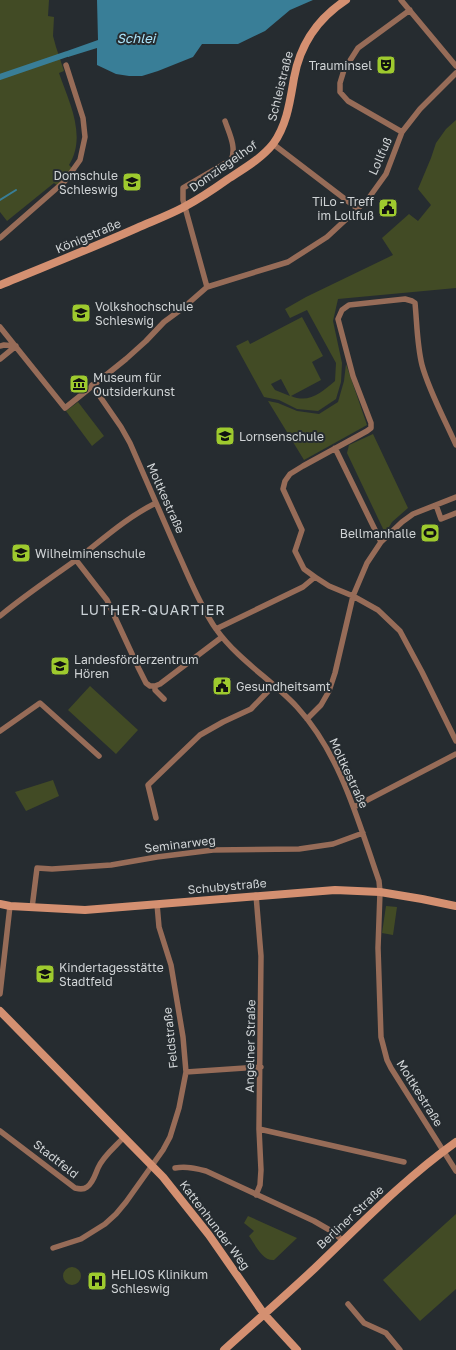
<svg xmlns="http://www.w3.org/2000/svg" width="456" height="1350" font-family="'Golos Text',sans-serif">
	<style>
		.green { fill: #424b25; fill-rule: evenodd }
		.water { fill: #397e97 }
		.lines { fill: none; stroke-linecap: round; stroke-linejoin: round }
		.stream { stroke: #397e97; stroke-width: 2 }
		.canal { stroke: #397e97; stroke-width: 6 }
		.street { stroke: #976c58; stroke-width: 5.5 }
		.secondary { stroke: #d49071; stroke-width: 8 }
		.labels { text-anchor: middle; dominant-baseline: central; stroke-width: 4; stroke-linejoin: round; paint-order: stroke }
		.poi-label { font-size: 12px; fill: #d0d4d6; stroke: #262c30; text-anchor: start }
		.street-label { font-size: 12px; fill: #d0d4d6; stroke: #262c30 }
		.water-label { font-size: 13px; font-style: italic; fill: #aae3f9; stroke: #262c30 }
		.quarter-label { font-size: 14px; letter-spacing: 1px; fill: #cad1d6; stroke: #262c30 }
	</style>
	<rect width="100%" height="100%" fill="#262c30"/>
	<path class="green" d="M0,0H49L48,16L54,17L53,36L56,47L64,71L59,73C69,102 87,136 69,165L73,169L58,186L54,183L7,221L0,212Z
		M456,120V288L338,299L333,321L342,363L341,382L336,399L318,411L297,409L279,400L264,397L236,346L248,340L250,344L302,317L323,356L312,362L321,380L291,396C309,404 322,392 335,381L336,363L307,310L290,318L285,309L306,297L393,255L382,238L409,214L418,221L431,205L418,189L431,158L436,143L446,129ZM281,379L290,396L275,390L271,384Z
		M346,364L367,425L304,460L268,401L278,403L297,411L319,414L338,402L344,381Z
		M78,402L104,436L92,446L66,411Z
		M373,434L408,508L392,522L386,532L385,533L347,453L349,445Z
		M90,686L138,730L116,754L68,710Z
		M53,780L59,796L26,811L15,792Z
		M386,906L397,907L393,935L382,933Z
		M456,1214V1289L420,1321L383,1280Z
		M248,1216L297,1238L274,1260C262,1261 255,1244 249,1236L254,1231L244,1223Z
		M63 1276a9 9 0 1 1 18 0a9 9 0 1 1-18 0Z"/>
	<path class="water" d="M97,0H313L290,10L265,31L238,44H202L193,57L158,71L142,76H129L116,74L97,65V48L68,57L67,51L98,40Z"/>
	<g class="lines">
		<path class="stream" d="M0,200L16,190"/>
		<path class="canal" d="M0,77L67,54"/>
		<path class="street" d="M401,0L456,66
			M402,132L348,101L340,92V83L344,70L358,48L410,10
			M273,144L358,209
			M0,238L65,181L80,160L85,137L83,118L66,65
			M207,287L183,200V188L231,160C237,148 229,133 225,121
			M0,327L65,408L126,359L146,341L164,322L183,308L207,287L288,262L327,237L368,199L386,174L402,132L420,109L456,73
			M0,346L4,345L16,346
			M0,359L16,346
			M92,385L121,427L130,443C146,479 161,515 177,551C189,577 200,606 216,629C238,660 272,680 297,707C341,755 358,821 379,881L380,892L378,948L381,1037L387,1060L391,1068L456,1171
			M335,448L381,542
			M436,505L441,519L456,513
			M76,560L107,600L139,669L146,683L150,686H155L160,684L222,637
			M315,577L304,569L295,551L302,530L283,489L285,481L290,474L303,466L367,431L371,428V423L353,376L338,319L342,310L349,305L405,299L412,301L415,303C417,323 417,345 422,365C429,391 445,420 456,445
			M0,616C24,596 51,578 76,560C102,540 127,517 156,503
			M216,629L303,587L315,577L329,586L353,596L378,610L400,631L422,672L456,741
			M155,686V690L164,699
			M307,719L321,705L329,691L335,673L353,596L367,563L381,542L402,522L413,514L456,497
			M0,731L40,703L99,756
			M354,807L456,754
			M156,818L148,785L200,735L223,722L251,709L274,685
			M256,895L261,956L259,1129L261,1170L260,1185L256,1195
			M32,908L37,868L52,869L111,865L157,857L213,850L299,849L333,844L363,833
			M0,994L10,906
			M186,1072L261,1067
			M259,1129L404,1162
			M0,1131L75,1188C79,1189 83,1190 87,1187C93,1183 95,1175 98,1168C103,1156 116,1146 124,1137
			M175,1168C186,1166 195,1168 206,1171L314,1221L333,1232L343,1241
			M53,1248L81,1239L105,1224L116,1214L126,1202L163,1150L170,1137L179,1108L186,1072L183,1037L171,965L159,927L157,904
			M348,1304L364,1323L386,1333L400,1350"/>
		<path class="secondary" d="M0,285C46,266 92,248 137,228C153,221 169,215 184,207C199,199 214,189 228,179C243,169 261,159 273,144C287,125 290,101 294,78C300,45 317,19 346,0
			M0,904L10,906L85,910L335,890L380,892L422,899L456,906
			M0,1011L163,1177L209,1235L264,1314L297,1350
			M224,1350C254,1323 285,1296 315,1268C360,1225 405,1178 456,1142"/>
	</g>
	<defs>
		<g id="theatre-square" transform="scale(1)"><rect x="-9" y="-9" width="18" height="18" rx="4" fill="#9eca2e" stroke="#262c30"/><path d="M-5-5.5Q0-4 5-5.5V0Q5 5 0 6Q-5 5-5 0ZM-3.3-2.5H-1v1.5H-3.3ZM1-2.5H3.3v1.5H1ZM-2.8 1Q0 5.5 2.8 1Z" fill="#111"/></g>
		<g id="school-square" transform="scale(1)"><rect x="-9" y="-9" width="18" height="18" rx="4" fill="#9eca2e" stroke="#262c30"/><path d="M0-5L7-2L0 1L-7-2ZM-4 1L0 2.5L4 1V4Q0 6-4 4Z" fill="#111"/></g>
		<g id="civic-square" transform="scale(1)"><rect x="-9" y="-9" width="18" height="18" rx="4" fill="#9eca2e" stroke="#262c30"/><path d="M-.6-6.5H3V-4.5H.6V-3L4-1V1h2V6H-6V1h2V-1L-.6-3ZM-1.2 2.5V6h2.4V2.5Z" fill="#111"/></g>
		<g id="university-square" transform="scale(1)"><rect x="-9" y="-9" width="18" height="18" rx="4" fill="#9eca2e" stroke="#262c30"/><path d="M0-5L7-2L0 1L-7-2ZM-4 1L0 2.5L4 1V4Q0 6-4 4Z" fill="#111"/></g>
		<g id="museum-square" transform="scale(1)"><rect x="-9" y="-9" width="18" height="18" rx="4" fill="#9eca2e" stroke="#262c30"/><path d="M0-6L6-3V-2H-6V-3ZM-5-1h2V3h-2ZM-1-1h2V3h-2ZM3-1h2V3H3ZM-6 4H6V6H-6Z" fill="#111"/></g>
		<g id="stadium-square" transform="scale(1)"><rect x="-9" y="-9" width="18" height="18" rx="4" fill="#9eca2e" stroke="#262c30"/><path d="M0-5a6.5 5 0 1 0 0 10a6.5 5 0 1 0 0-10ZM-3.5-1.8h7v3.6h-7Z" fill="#111"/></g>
		<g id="hospital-square" transform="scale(1)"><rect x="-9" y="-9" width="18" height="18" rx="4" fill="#9eca2e" stroke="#262c30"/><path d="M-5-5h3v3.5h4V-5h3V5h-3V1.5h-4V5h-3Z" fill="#111"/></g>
	</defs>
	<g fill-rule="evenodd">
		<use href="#theatre-square" x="386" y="65"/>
		<use href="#school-square" x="132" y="182"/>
		<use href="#civic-square" x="388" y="208"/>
		<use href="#university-square" x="81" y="313"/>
		<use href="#museum-square" x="79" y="384"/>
		<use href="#school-square" x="225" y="436"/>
		<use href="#stadium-square" x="430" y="533"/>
		<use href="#school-square" x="21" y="553"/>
		<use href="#school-square" x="60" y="666"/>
		<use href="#civic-square" x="222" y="686"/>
		<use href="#school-square" x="45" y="974"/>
		<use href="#hospital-square" x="97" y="1281"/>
	</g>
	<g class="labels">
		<g class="poi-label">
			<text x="372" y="65" text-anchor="end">Trauminsel</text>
			<text x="118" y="175" text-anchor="end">Domschule<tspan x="118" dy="14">Schleswig</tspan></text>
			<text x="374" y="201" text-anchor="end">TiLo - Treff<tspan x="374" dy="14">im Lollfuß</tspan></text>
			<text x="95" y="306">Volkshochschule<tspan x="95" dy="14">Schleswig</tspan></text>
			<text x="93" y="377">Museum für<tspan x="93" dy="14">Outsiderkunst</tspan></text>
			<text x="239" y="436">Lornsenschule</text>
			<text x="416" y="533" text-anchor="end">Bellmanhalle</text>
			<text x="35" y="553">Wilhelminenschule</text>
			<text x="74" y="659">Landesförderzentrum<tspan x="74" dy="14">Hören</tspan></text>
			<text x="236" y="686">Gesundheitsamt</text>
			<text x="59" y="967">Kindertagesstätte<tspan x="59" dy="14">Stadtfeld</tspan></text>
			<text x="111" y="1274">HELIOS Klinikum<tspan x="111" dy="14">Schleswig</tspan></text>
		</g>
		<g class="street-label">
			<text transform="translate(280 86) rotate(-76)">Schleistraße</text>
			<text transform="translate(380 156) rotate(-66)">Lollfuß</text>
			<text transform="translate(223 166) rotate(-35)">Domziegelhof</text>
			<text transform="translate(88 236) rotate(-23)">Königstraße</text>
			<text transform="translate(166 498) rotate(66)">Moltkestraße</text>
			<text transform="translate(349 773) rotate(65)">Moltkestraße</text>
			<text transform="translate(180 844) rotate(-7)">Seminarweg</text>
			<text transform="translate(227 886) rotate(-5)">Schubystraße</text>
			<text transform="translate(170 1038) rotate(-96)">Feldstraße</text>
			<text transform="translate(250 1046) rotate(-89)">Angelner Straße</text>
			<text transform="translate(420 1093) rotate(58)">Moltkestraße</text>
			<text transform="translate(56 1159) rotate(38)">Stadtfeld</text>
			<text transform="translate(350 1217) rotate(-43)">Berliner Straße</text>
			<text transform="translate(215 1225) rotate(53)">Kattenhunder Weg</text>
		</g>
		<g class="water-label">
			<text x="136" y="38">Schlei</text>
		</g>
		<g class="quarter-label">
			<text x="153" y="609">LUTHER-QUARTIER</text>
		</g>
	</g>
</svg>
